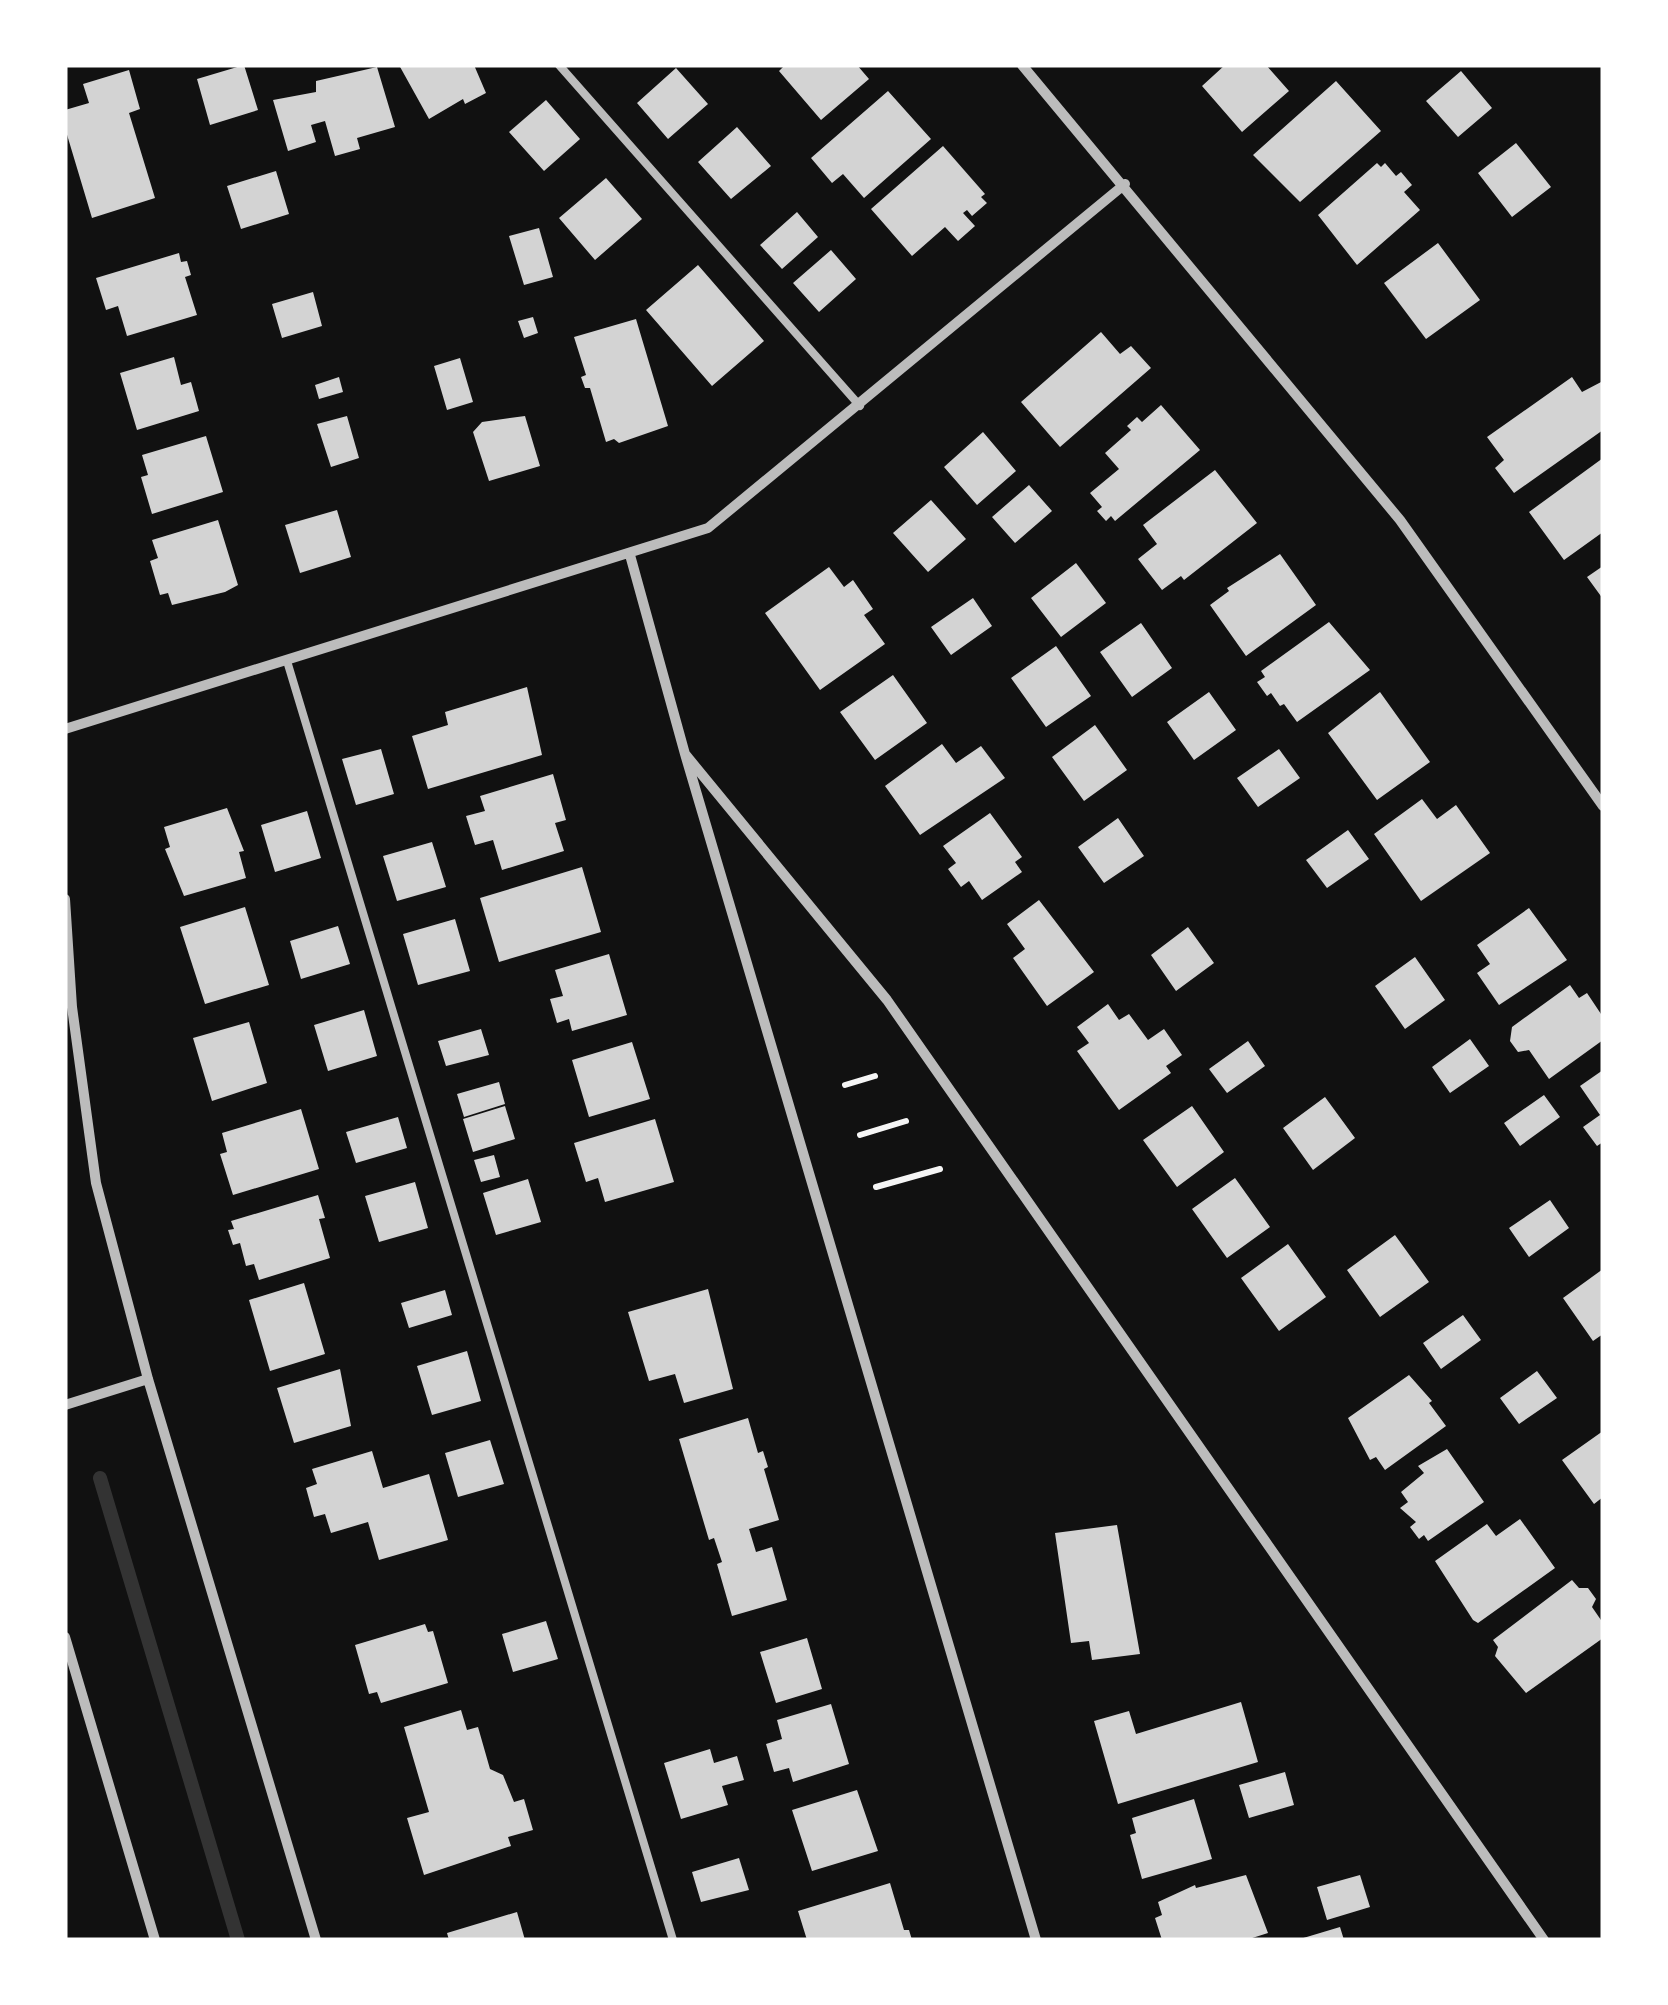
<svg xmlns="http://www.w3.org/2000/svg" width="1668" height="2005" font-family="Overpass,sans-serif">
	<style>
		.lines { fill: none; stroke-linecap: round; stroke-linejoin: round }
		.stream { stroke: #333; stroke-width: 14 }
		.building { fill: #d3d3d3 }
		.path { stroke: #f5f5f5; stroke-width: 6 }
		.service { stroke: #bcbcbc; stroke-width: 8 }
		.minor { stroke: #bcbcbc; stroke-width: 10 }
	</style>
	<rect width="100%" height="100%" fill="#111"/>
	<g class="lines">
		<path class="stream" d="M100,1478L238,1940"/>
	</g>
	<path class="building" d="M244,65L258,110L210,125L197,79Z
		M399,65H474L486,93L465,104L463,99L429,119Z
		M785,65H857L869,79L821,120L779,71Z
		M1225,65H1266L1289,91L1242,132L1202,86Z
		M377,67L395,127L357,138L360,149L335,156L325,121L311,125L316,142L288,151L273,100L316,92V81Z
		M676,68L708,104L668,139L637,103Z
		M129,70L140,109L129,113L155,198L92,218L65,128V110L89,103L83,84Z
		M1461,71L1492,108L1458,137L1426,101Z
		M1336,81L1381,131L1300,202L1253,155Z
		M888,91L931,139L864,198L843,174L832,183L811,158Z
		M546,100L580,139L544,171L509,132Z
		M737,127L771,166L731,199L698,162Z
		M1516,143L1551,187L1512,217L1478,173Z
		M943,146L985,194L981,197L987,203L972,216L967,210L963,213L975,226L958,241L945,227L912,256L871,209Z
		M1377,163L1381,167L1385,163L1396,176L1401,172L1412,185L1404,192L1420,210L1357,265L1318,215Z
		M276,171L289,214L241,229L227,186Z
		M606,178L642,219L595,260L559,218Z
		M797,212L818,237L782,269L760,245Z
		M539,228L553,277L524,285L509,236Z
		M1438,243L1480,300L1426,339L1384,283Z
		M831,250L856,279L819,312L793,283Z
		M179,253L181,262L187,261L191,275L185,277L197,315L127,336L118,306L106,310L96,278Z
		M698,265L764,341L712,386L646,310Z
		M313,292L322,326L282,338L272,304Z
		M533,317L538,333L524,338L518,321Z
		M636,319L668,426L619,443L614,439L606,442L590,388H585L581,377L586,375L574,337Z
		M1101,332L1120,354L1131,346L1151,368L1060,447L1021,402Z
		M174,357L181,385L191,382L199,411L137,430L120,373Z
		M460,358L473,402L447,410L434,366Z
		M339,377L343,392L319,399L315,385Z
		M1572,377L1582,392L1603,381V430L1514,493L1495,468L1504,460L1487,437Z
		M1161,405L1200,450L1115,521L1111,516L1106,521L1097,511L1102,507L1090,493L1119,469L1105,453L1131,430L1127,426L1137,417L1142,422Z
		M347,416L359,458L331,467L317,424Z
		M525,416L540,466L489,481L473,432L482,422Z
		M983,432L1016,471L977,505L944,467Z
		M206,436L223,492L152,514L141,477L148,475L142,455Z
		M1603,458V532L1564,560L1529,512Z
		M1215,470L1257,523L1184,580L1181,576L1162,590L1138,559L1157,544L1143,525Z
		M1029,485L1052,511L1015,543L992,517Z
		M931,500L966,539L928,572L893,533Z
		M337,510L351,557L300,573L285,525Z
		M218,520L238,585L225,592L172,605L168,593L160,595L150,561L158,558L152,540Z
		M1280,554L1316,605L1246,656L1210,605L1229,591L1227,588Z
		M1076,563L1106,603L1061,637L1031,598Z
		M1603,566V599L1587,577Z
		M829,567L844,587L853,580L873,609L864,615L885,644L820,690L765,613Z
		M973,598L992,626L951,655L931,627Z
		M1329,622L1370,670L1297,722L1284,704L1280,706L1271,693L1267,696L1257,682L1265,677L1261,671Z
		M1141,623L1172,668L1132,697L1100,652Z
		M1056,646L1091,696L1046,727L1011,678Z
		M893,675L927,723L875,760L840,712Z
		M527,687L542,755L428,789L412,736L448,725L445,712Z
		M1209,692L1236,730L1194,760L1167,722Z
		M1380,692L1430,762L1377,800L1328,733Z
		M1095,725L1127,770L1084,801L1052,757Z
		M942,744L956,763L981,746L1005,778L920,835L885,786Z
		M381,749L394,794L356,805L342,759Z
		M1279,749L1300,778L1258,807L1237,778Z
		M553,774L566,820L555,823L564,851L502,870L493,840L475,845L466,816L485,811L480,796Z
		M1422,799L1437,819L1456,805L1490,853L1421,901L1374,834Z
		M227,808L244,851L239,852L246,878L184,896L165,849L170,847L164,827Z
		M307,811L321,858L275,872L261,825Z
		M990,813L1022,857L1015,862L1022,872L982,900L969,881L961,887L948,869L956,863L943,846Z
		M1118,818L1144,856L1104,883L1078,847Z
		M1348,830L1369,859L1327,888L1306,860Z
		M432,842L446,887L397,901L383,856Z
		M582,867L601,932L499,962L480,898Z
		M1039,900L1094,972L1047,1006L1013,958L1025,949L1007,924Z
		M245,907L269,985L205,1004L180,927Z
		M1529,908L1567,960L1499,1005L1477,973L1490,964L1477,945Z
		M455,919L470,971L418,985L403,934Z
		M338,926L350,964L301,979L290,941Z
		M1188,927L1214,963L1176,991L1151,955Z
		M609,954L627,1015L572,1031L569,1019L557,1023L550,999L563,996L555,970Z
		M1415,957L1445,1000L1405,1029L1375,986Z
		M1570,985L1579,998L1587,993L1603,1017V1040L1549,1079L1529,1050L1518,1052L1510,1041L1512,1027Z
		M1108,1004L1119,1020L1129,1014L1148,1040L1164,1029L1182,1055L1166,1066L1171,1073L1119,1110L1077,1051L1089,1043L1077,1027Z
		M364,1010L377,1056L328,1071L314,1025Z
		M249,1022L267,1083L212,1101L193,1038Z
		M481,1029L489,1055L446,1066L438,1041Z
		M1470,1039L1489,1066L1450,1093L1432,1067Z
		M1248,1041L1265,1066L1227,1093L1209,1069Z
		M632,1042L650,1099L589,1117L572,1060Z
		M1603,1070V1142L1597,1146L1583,1127L1600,1115L1580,1086Z
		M499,1082L505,1104L464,1117L457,1094Z
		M1544,1095L1560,1117L1520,1146L1504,1123Z
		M1325,1097L1355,1138L1313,1170L1283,1128Z
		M505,1106L515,1139L473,1152L463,1119Z
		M1192,1106L1224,1152L1177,1187L1143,1140Z
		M301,1109L319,1169L233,1195L220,1154L227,1152L222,1133Z
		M398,1117L407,1148L356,1163L346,1132Z
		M655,1119L674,1182L605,1202L598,1178L586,1182L574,1143Z
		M494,1155L500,1177L481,1182L474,1160Z
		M1235,1178L1270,1227L1227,1258L1192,1209Z
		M528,1179L541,1222L496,1235L483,1193Z
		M415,1182L428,1228L379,1242L365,1196Z
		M318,1195L325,1218L319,1219L330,1258L259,1280L254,1264L246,1266L240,1243L233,1245L228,1230L234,1229L231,1221Z
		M1550,1200L1569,1228L1529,1257L1509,1228Z
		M1395,1235L1429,1282L1380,1317L1347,1270Z
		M1288,1244L1326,1297L1279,1331L1241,1278Z
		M1603,1269V1334L1593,1341L1563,1298Z
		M304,1283L325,1354L270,1371L249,1300Z
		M708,1289L733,1389L684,1403L675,1374L649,1381L628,1312Z
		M445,1290L452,1315L409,1328L401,1303Z
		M1463,1315L1481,1340L1441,1369L1423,1343Z
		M467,1351L481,1401L432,1415L417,1366Z
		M340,1369L351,1426L294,1443L277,1388Z
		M1537,1371L1557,1398L1519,1424L1500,1398Z
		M1409,1375L1432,1401L1429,1403L1446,1426L1385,1470L1376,1457L1370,1460L1348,1418Z
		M748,1418L758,1453L763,1451L768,1467L764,1469L779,1520L749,1529L756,1552L772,1547L787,1600L732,1616L717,1564L722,1562L714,1538L709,1540L679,1439Z
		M1603,1431V1497L1594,1504L1562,1460Z
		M490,1440L504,1484L458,1497L445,1453Z
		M1447,1449L1484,1502L1428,1541L1424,1535L1419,1539L1410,1527L1416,1522L1400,1508L1408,1502L1401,1492L1424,1473L1418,1466Z
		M372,1451L383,1488L429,1474L448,1540L379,1560L368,1522L331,1533L325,1514L314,1517L306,1488L317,1484L312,1469Z
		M1520,1519L1555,1568L1478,1623L1473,1620L1435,1561L1487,1524L1496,1536Z
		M1117,1525L1140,1654L1092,1660L1089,1641L1071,1643L1055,1533Z
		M1572,1580L1579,1588H1588L1596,1599L1592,1607L1603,1623V1638L1526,1693L1495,1656L1498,1647L1493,1640Z
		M546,1621L558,1659L513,1672L502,1634Z
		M425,1624L428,1632L433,1631L448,1683L381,1703L377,1692L369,1694L355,1645Z
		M807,1638L822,1689L776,1703L760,1652Z
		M1241,1702L1258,1762L1118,1804L1094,1721L1129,1711L1136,1734Z
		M831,1704L849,1764L793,1782L789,1768L774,1772L766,1744L782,1739L777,1720Z
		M461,1710L467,1730L478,1727L490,1769L503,1775L514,1802L524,1799L533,1830L508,1837L511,1846L424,1875L407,1818L429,1812L404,1727Z
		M710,1749L714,1763L737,1756L744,1780L722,1786L728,1805L681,1819L664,1763Z
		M1285,1772L1294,1805L1249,1818L1239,1785Z
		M857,1790L878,1851L812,1871L792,1810Z
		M1194,1799L1212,1859L1142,1879L1130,1835L1136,1833L1132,1818Z
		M739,1858L749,1890L701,1902L692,1872Z
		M1246,1875L1268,1933L1246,1940H1162L1155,1918L1162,1915L1158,1902L1195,1885L1196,1888Z
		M1360,1875L1370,1907L1327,1920L1317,1887Z
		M890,1883L904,1930H909L912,1940H807L798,1911Z
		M517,1912L525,1940H449L447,1933Z
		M1340,1927L1344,1940H1301L1300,1939Z"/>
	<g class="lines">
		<path class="path" d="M845,1085L875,1076
			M860,1135L906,1121
			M876,1187L940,1169"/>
		<path class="service" d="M559,65L860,406
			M287,661L673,1940"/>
		<path class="minor" d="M1022,65L1400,520L1603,806
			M630,555L685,754L1036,1940
			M65,729L708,528L1125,184
			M685,754L887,1000L1544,1940
			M65,899L72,1007L96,1183L148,1379L316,1940
			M65,1405L148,1379
			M65,1637L155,1940"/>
	</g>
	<rect width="1668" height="2005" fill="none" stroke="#ffffff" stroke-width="135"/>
</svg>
